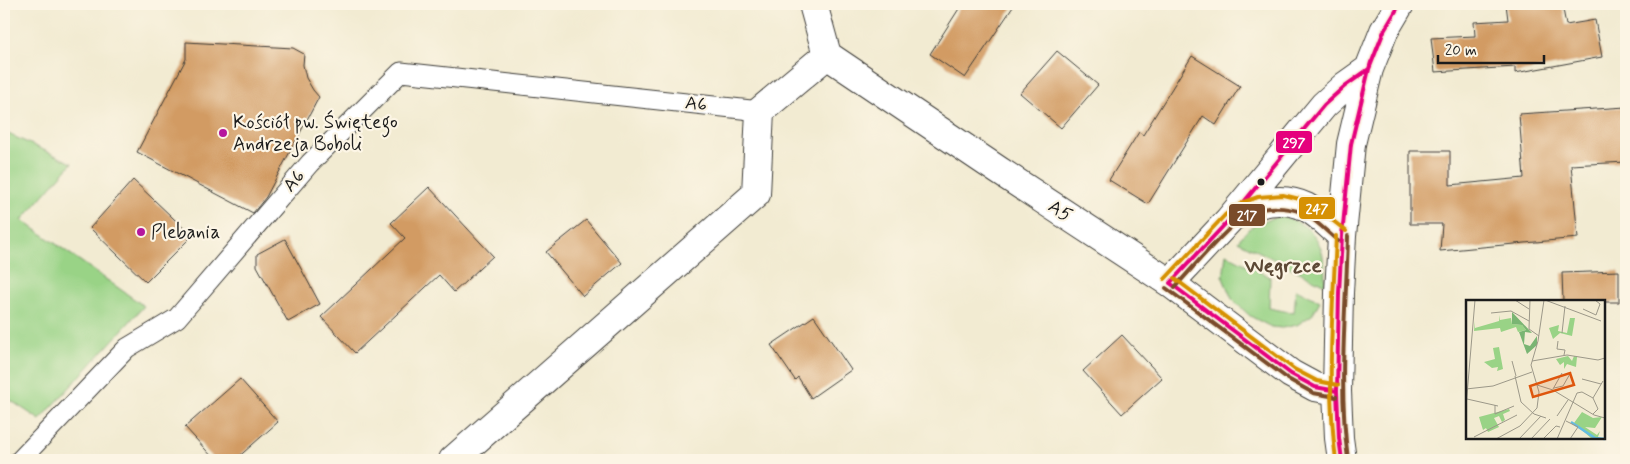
<svg xmlns="http://www.w3.org/2000/svg" width="1630" height="464" font-family="Mynerve,sans-serif">
	<style>
		.green { fill: #99d386; stroke: #5a7851 }
		.building { fill: #d29b64 }
		.lines { fill: none; stroke-linecap: round; stroke-linejoin: round }
		.lane-casing { stroke: #3c3b37; stroke-width: 21 }
		.street-casing { stroke: #3c3b37; stroke-width: 30 }
		.lane { stroke: #fff; stroke-width: 19 }
		.street { stroke: #fff; stroke-width: 28 }
		.bus-1-casing { stroke: #fcf5e5; stroke-width: 8 }
		.bus-2-casing { stroke: #fcf5e5; stroke-width: 8 }
		.bus-3-casing { stroke: #fcf5e5; stroke-width: 8 }
		.bus-1 { stroke: #e5007d; stroke-width: 4 }
		.bus-2 { stroke: #7a4b2a; stroke-width: 4 }
		.bus-3 { stroke: #d69104; stroke-width: 4 }
		.poi-dot { fill: #b5179e; stroke: #fcf5e5; stroke-width: 2 }
		.bus-dot { fill: #1c1c1c; stroke: #fcf5e5; stroke-width: 2 }
		.labels { text-anchor: middle; dominant-baseline: central; stroke-width: 4.5; stroke-linejoin: round; paint-order: stroke }
		.street-label { font-size: 19px; fill: #1c1c1c; stroke: #fcf5e5 }
		.poi-label { font-size: 19px; fill: #1c1c1c; stroke: #fcf5e5; text-anchor: start }
		.quarter-label { font-size: 21px; font-weight: bold; fill: #5c4835; stroke: #fcf5e5 }
		.inset-river { fill: none; stroke: #64bce2; stroke-width: 2.5 }
		.inset-road { fill: none; stroke: #9c9889; stroke-width: 1 }
		.view { fill: #de560d; fill-opacity: 0.15; stroke: #de560d; stroke-width: 2.5 }
		.inset-edge { fill: none; stroke: #1c1c1c; stroke-width: 2.5 }
		.line-badge { stroke: #fcf5e5; stroke-width: 2 }
		.badge-label { font-size: 14px; text-anchor: middle; font-weight: bold; fill: #fff }
	</style>
	<rect width="100%" height="100%" fill="#fcf5e5"/>
	<filter id="ink" filterUnits="userSpaceOnUse"><feTurbulence type="fractalNoise" baseFrequency=".02" numOctaves="2"/><feDisplacementMap in="SourceGraphic" scale="10" xChannelSelector="R" yChannelSelector="G"/><feConvolveMatrix kernelMatrix="1 2 1 2 8 2 1 2 1" color-interpolation-filters="sRGB"/></filter>
	<filter id="wash" filterUnits="userSpaceOnUse"><feTurbulence type="fractalNoise" baseFrequency=".0096" numOctaves="4" result="noise"/><feDisplacementMap in="SourceGraphic" scale="20" xChannelSelector="R" yChannelSelector="G"/><feGaussianBlur stdDeviation="1.12" result="paint"/><feColorMatrix in="noise" values="0 0 0 0 0 0 0 0 0 0 0 0 0 0 0 0 0 1.4 0 .05"/><feComposite in="paint" operator="in"/></filter>
	<g filter="url(#wash)">
		<rect width="100%" height="100%" fill="#f2ebd2"/>
		<path class="green" d="M4,132L72,163L22,220L144,306L40,420L4,396Z
			M1282,216C1320,228 1325,248 1325,285L1238,241C1252,223 1260,221 1282,216Z
			M1226,254L1270,277L1269,308L1294,313L1296,289L1320,301L1312,315L1297,325L1282,328L1271,327L1250,316L1232,299L1223,278Z"/>
		<g id="blocks">
			<path class="building" d="M962,4H1015L965,78L930,54Z
				M1506,4H1562L1566,25L1595,20L1602,57L1515,73V67L1435,72L1431,38L1475,36L1474,22L1508,20Z
				M186,42L293,48L304,54L303,65L306,78L313,90L319,97L266,197L253,213L137,152L186,59Z
				M1057,51L1098,85L1061,128L1020,93Z
				M1192,56L1240,86L1216,125L1203,116L1148,204L1109,180L1139,132L1143,135Z
				M1626,107V162L1571,165L1578,238L1440,251L1442,224H1410V151H1450V185L1524,178L1519,114Z
				M133,180L192,236L146,282L90,228Z
				M429,187L493,256L454,292L439,275L355,353L321,317L405,238L391,223Z
				M586,220L622,263L583,296L546,252Z
				M285,239L320,304L288,322L257,266V254Z
				M1619,271V302H1563L1562,273Z
				M814,316L851,370L811,398L798,377L795,380L771,345Z
				M1122,335L1162,378L1122,414L1083,371Z
				M240,379L278,422L235,460H215L185,427Z"/>
		</g>
	</g>
	<g filter="url(#ink)">
		<use href="#blocks" fill-opacity="0" stroke="#3c3b37" stroke-width="1"/>
		<g class="lines">
			<g class="lane-casing">
				<path id="lane" d="M20,460L127,348L177,318L310,163L401,72L760,111"/>
			</g>
			<g class="street-casing">
				<path id="street" d="M813,4L827,55L998,170L1170,283L1291,374L1315,387L1337,391
					M1236,215C1255,201 1284,196 1306,207C1319,214 1331,227 1342,236
					M1170,283L1229,220L1324,105L1345,86L1369,69
					M453,460L756,194L760,111L827,55
					M1342,460L1339,438L1337,391L1339,293L1342,236L1351,144L1369,69L1384,31L1400,4"/>
			</g>
			<use href="#lane" class="lane"/>
			<use href="#street" class="street"/>
			<g class="bus-1-casing">
				<path id="bus-1" d="M1170,283L1229,220L1324,105L1345,86L1369,69L1371,62
					M1170,283L1291,374L1315,387L1337,391
					M1342,460L1339,438L1337,391L1339,293L1342,236L1351,144L1369,69L1384,31L1400,4"/>
			</g>
			<g class="bus-2-casing">
				<path id="bus-2" d="M1175,287C1192,269 1231,221 1252,212C1267,206 1286,207 1301,212C1313,217 1328,233 1338,241
					M1166,288L1288,379L1313,393L1336,397
					M1348,459C1338,386 1346,310 1348,236"/>
			</g>
			<g class="bus-3-casing">
				<path id="bus-3" d="M1174,278L1294,369L1317,381L1338,385
					M1165,279L1225,215L1244,202L1258,197L1283,195L1308,201L1346,231
					M1336,460C1326,386 1333,310 1336,236"/>
			</g>
			<use href="#bus-1" class="bus-1"/>
			<use href="#bus-2" class="bus-2"/>
			<use href="#bus-3" class="bus-3"/>
		</g>
	</g>
	<g class="poi-dot">
		<circle cx="223" cy="133" r="5"/>
		<circle cx="141" cy="232" r="5"/>
	</g>
	<circle class="bus-dot" cx="1261" cy="182" r="4.5"/>
	<g class="labels">
		<g class="street-label">
			<text transform="translate(696 104) rotate(6)">A6</text>
			<text transform="translate(294 181) rotate(-49)">A6</text>
			<text transform="translate(1060 211) rotate(33)">A5</text>
		</g>
		<g class="poi-label">
			<text x="233" y="122">Kościół pw. Świętego<tspan x="233" dy="22">Andrzeja Boboli</tspan></text>
			<text x="151" y="232">Plebania</text>
		</g>
		<g class="quarter-label">
			<text x="1283" y="266">Węgrzce</text>
		</g>
	</g>
	<g transform="translate(1466 300)">
		<rect width="139" height="139" fill="#f2ebd2"/>
		<path d="M34,15V20L45,18L46,24L56,25L60,30L52,32L50,27L35,32L34,28L8,31L9,21V28L33,21ZM104,18H109L106,36L94,33L87,39L83,28L93,25L92,31L101,33ZM33,47L37,69L31,71L32,67L26,68L18,62L29,59L27,48ZM102,56L106,61L108,56L111,57L110,67L101,64L98,69V62L94,65L90,59ZM43,109L44,111L37,114L39,120L36,122L33,116L28,118L33,127L22,132L20,128L17,130L13,117ZM116,112L127,118L136,117L129,128L119,127L131,135L134,131L132,137L139,139H126L108,123Z" fill="#99d386"/>
		<path d="M46,12L66,33L59,32L58,44L64,46L71,36V45L61,54L53,32L60,30L56,25L46,24Z" fill="#7ab573"/>
		<path class="inset-river" d="M105,122L129,138L139,139"/>
		<path class="inset-road" d="M49,0L63,9M64,0L63,29L73,36M79,0L135,21M117,9L130,15L134,4L129,0M25,13L45,11L63,21M96,33L99,6M92,41L91,49L99,50L98,55M46,61L50,76M66,61L101,55L132,60L139,58M49,76L55,102L68,114L80,118M116,79L135,84M71,85L87,90L128,115L139,118M88,88L97,86L105,72M0,89L27,86L66,72M87,89L96,73M127,98L132,109L127,114M1,99L32,106M29,105V114L48,106M0,107L9,0M91,116L102,100M100,121L112,127L104,139M8,137L51,115M30,139L54,126L71,108L73,92L65,65L72,41L78,0M53,139L75,116M65,139L84,119M77,139L90,126L94,127M91,139L111,93L116,92L127,98L137,81"/>
		<path class="view" d="M104,73L108,85L67,97L64,86Z"/>
		<rect width="139" height="139" class="inset-edge"/>
	</g>
	<g class="line-badge">
		<rect x="1275" y="130" width="38" height="24" rx="5" fill="#e5007d"/>
		<rect x="1298" y="196" width="38" height="24" rx="5" fill="#d69104"/>
		<rect x="1228" y="203" width="38" height="24" rx="5" fill="#7a4b2a"/>
	</g>
	<g class="badge-label">
		<text x="1294" y="147">297</text>
		<text x="1317" y="213">247</text>
		<text x="1247" y="220">217</text>
	</g>
	<rect width="1630" height="464" fill="none" stroke="#fcf5e5" stroke-width="20"/>
	<path d="M1438 55v8h106v-8" fill="none" stroke="#1c1c1c" stroke-width="2.5"/>
	<text x="1445" y="55" font-size="15" fill="#1c1c1c" stroke="#fcf5e5" stroke-width="4" paint-order="stroke">20 m</text>
</svg>
